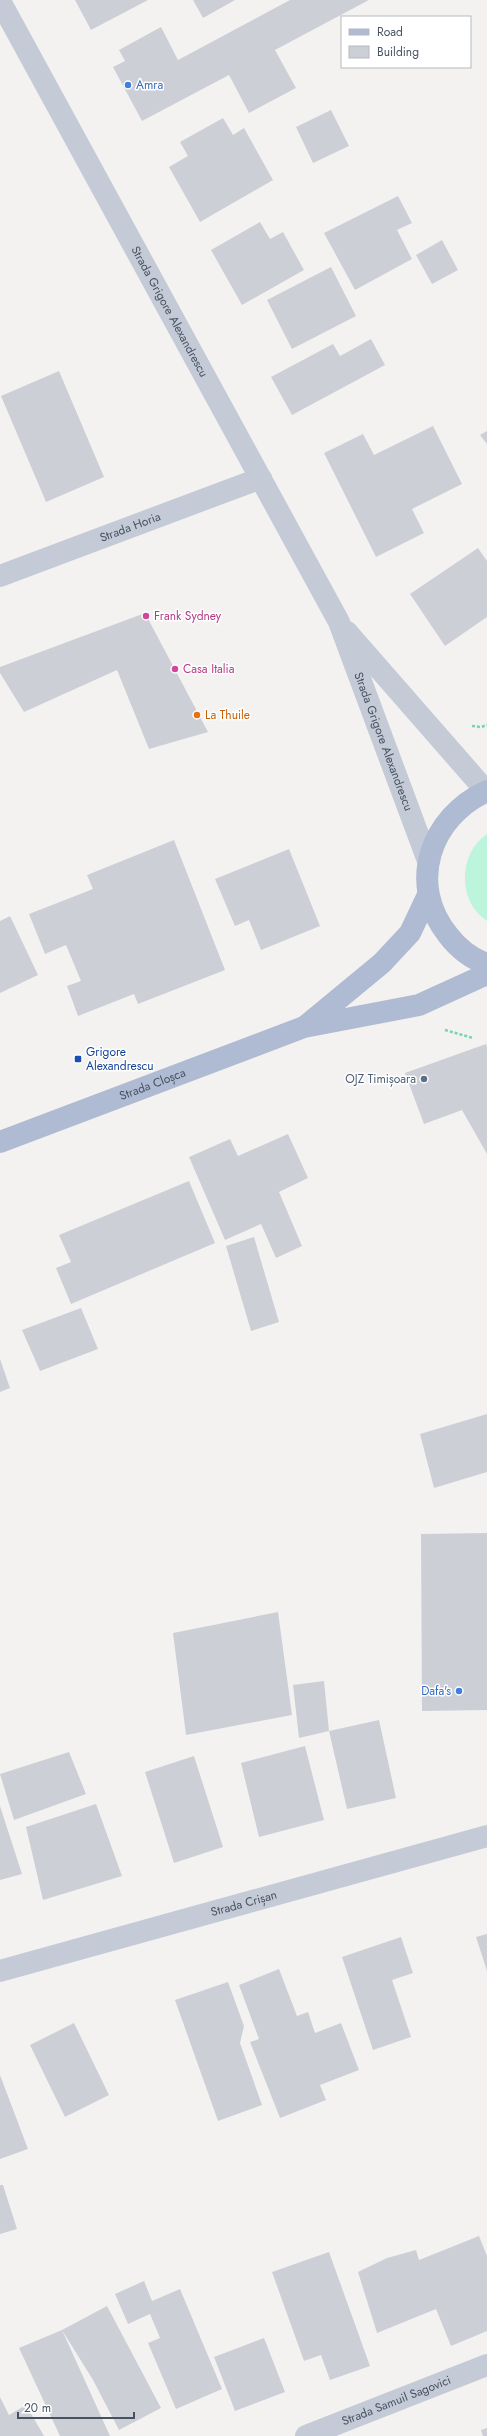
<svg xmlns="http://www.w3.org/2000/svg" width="487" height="2436" font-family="Jost,sans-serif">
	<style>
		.green { fill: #bdf4dc }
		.building { fill: #cdcfd7 }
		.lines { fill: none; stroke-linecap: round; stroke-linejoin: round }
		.path { stroke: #72d6b5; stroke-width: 2.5; stroke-dasharray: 3 2; stroke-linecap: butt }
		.minor { stroke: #c4cbd7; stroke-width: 22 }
		.major { stroke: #afbbd2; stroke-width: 22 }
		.shop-dot { fill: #3f7fe0; stroke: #fff; stroke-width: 1.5 }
		.hotel-dot { fill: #d1479c; stroke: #fff; stroke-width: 1.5 }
		.food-dot { fill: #e8710a; stroke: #fff; stroke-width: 1.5 }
		.transit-dot { fill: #1a4fb4; stroke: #fff; stroke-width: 1.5 }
		.service-dot { fill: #5c6f8a; stroke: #fff; stroke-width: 1.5 }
		.labels { text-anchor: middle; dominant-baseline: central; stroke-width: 3; stroke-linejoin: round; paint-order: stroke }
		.shop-label { font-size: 12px; fill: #366cbe; stroke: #fff; text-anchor: start }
		.street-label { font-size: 12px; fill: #475161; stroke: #fff }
		.hotel-label { font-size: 12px; fill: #b23c85; stroke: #fff; text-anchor: start }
		.food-label { font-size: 12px; fill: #c56008; stroke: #fff; text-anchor: start }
		.transit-label { font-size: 12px; fill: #164399; stroke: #fff; text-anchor: start }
		.service-label { font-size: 12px; fill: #4e5e75; stroke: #fff; text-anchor: end }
	</style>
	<rect width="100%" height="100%" fill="#f4f2f1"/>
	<path class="green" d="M487,834V921C457,902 458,853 487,834Z"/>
	<path class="building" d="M75,0H148L91,30Z
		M193,0H235L203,18Z
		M290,0H369L275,50L296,88L249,113L229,75L142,121L113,67L125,61L119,50L161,27L178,60Z
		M331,110L349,146L313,163L296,127Z
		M223,118L233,135L244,128L273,180L200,222L169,167L188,156L180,142Z
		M398,196L412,223L397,230L412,259L355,290L324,233Z
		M260,222L270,239L283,232L304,270L242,305L211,250Z
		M442,240L458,270L432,284L416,255Z
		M331,267L356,316L292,349L267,300Z
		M371,339L385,365L292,415L271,377L333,344L340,356Z
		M59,371L104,477L46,502L1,396Z
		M433,426L462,484L412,509L424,533L376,557L324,453L363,434L374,455Z
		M487,431V444L480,435Z
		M478,548L487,561V617L445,646L410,594Z
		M145,613L208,732L149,749L117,670L24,712L0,673V667Z
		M174,840L225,970L138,1004L134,994L78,1016L67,986L81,981L66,945L45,954L29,914L93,889L87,875Z
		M289,849L320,926L261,950L249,920L235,926L215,879Z
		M10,916L38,975L0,993V921Z
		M486,1044L487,1047V1154L462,1110L424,1124L405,1073Z
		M288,1134L308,1178L279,1192L302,1246L276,1258L261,1224L225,1240L189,1157L230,1139L238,1156Z
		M189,1181L215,1243L71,1304L56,1268L71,1262L59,1235Z
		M254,1237L279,1322L251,1331L226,1246Z
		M81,1308L98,1349L40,1371L22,1330Z
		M0,1359L10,1388L0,1392Z
		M487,1414V1472L434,1488L420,1434Z
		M487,1533V1710L422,1711L421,1534Z
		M278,1612L292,1715L186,1735L173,1633Z
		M324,1681L329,1731L299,1738L293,1685Z
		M379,1720L396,1798L347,1809L329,1731Z
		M305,1746L324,1820L259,1837L241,1763Z
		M69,1752L86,1794L14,1820L0,1774Z
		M194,1756L223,1847L174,1863L145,1772Z
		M96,1804L122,1876L43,1900L26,1827Z
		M0,1806L22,1874L0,1880Z
		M487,1934V1971L476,1937Z
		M401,1937L413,1973L392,1980L411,2037L373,2050L342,1957Z
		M279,1969L297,2016L308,2012L315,2033L341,2023L359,2070L320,2085L326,2100L280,2118L250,2042L259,2039L239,1985Z
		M228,1982L244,2026L240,2043L262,2105L218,2121L175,2000Z
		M74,2023L109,2095L65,2117L30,2045Z
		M0,2075L28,2149L0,2159Z
		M0,2185H3L17,2229L0,2234Z
		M479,2236L487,2256V2331L451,2346L436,2309L377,2333L358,2272L387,2258L416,2250L419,2260Z
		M329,2252L370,2366L330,2380L321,2355L304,2361L272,2272Z
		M144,2281L152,2301L180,2289L222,2389L176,2409L148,2343L160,2338L150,2314L128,2324L115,2294Z
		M107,2306L161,2408L119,2430L93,2380L62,2330L110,2436H60L19,2348L62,2330Z
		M264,2338L285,2392L235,2411L214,2357Z
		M0,2397L9,2415L26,2405L44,2436H0Z
		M487,2428V2436H483L481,2430Z"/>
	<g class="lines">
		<path class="path" d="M472,726L481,727L487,725
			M445,1030L473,1038"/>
		<g class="minor">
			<path id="s1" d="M0,1L339,622L428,861"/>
			<path id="s2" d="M0,576L261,478"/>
			<path d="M347,632L486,791"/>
			<path id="s3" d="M0,1971L487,1836"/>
			<path id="s4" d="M306,2436L487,2365"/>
		</g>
		<g class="major">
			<path d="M487,791C430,817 407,884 448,935C458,948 472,959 487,964"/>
			<path d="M307,1025L382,963L410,933L428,895"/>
			<path id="s5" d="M0,1142L304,1027L419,1005L487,974"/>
		</g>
	</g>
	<g class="shop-dot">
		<circle cx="128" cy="85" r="4"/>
		<circle cx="459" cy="1691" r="4"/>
	</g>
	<g class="hotel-dot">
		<circle cx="146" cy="616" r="4"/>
		<circle cx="175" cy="669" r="4"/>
	</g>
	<circle class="food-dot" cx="197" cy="715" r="4"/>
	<rect class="transit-dot" x="74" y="1055" width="8" height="8" rx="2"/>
	<circle class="service-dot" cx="424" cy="1079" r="4"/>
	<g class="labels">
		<g class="shop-label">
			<text x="136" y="85">Amra</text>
			<text x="451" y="1691" text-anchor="end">Dafa's</text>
		</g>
		<g class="street-label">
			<text stroke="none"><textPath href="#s1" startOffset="354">Strada Grigore Alexandrescu</textPath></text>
			<text stroke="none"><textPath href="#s2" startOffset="139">Strada Horia</textPath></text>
			<text stroke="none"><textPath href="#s1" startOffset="835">Strada Grigore Alexandrescu</textPath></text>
			<text stroke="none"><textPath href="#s5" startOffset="163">Strada Cloșca</textPath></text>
			<text stroke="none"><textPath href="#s3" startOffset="253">Strada Crișan</textPath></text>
			<text stroke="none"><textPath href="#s4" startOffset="97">Strada Samuil Sagovici</textPath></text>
		</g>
		<g class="hotel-label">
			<text x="154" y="616">Frank Sydney</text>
			<text x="183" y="669">Casa Italia</text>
		</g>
		<g class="food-label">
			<text x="205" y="715">La Thuile</text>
		</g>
		<g class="transit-label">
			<text x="86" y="1052">Grigore<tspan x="86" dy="14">Alexandrescu</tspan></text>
		</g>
		<g class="service-label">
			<text x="416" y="1079">OJZ Timișoara</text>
		</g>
	</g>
	<rect x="341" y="16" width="130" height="52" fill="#ffffff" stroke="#b5b9c0"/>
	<rect x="349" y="29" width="20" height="6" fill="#afbbd2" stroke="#b5b9c0"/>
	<text x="377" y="36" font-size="12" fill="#475161">Road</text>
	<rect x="349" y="46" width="20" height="12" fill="#cdcfd7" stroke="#b5b9c0"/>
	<text x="377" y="56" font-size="12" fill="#475161">Building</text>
	<path d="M18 2412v6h116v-6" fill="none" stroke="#475161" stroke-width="2"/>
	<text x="24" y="2412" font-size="12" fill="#475161" stroke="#ffffff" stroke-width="3" paint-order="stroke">20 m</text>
</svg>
